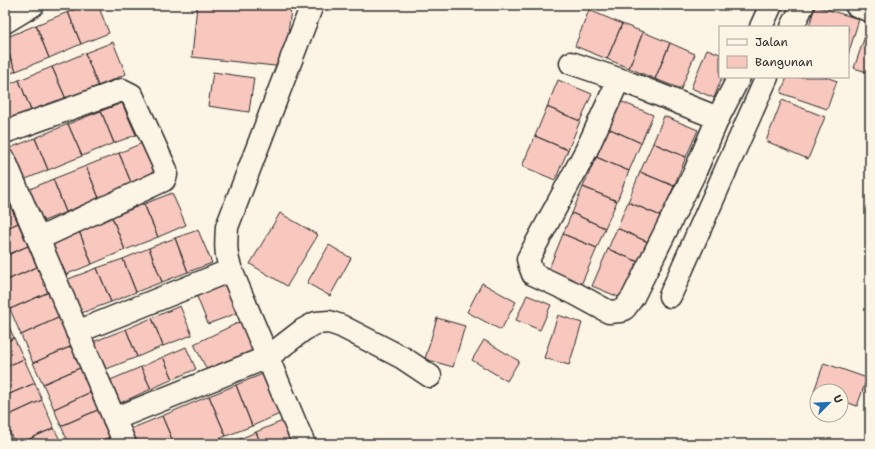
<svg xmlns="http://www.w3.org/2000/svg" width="875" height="449" font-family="'Shantell Sans',sans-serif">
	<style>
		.building { fill: #f8c8bf; stroke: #2b2b2b }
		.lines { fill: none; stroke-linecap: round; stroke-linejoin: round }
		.minor-casing { stroke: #2b2b2b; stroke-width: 25 }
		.minor { stroke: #fcf5e5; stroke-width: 22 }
	</style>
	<rect width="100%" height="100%" fill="#fcf5e5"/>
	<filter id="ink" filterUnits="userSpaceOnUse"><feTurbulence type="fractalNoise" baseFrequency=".025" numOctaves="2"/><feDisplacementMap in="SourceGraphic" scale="8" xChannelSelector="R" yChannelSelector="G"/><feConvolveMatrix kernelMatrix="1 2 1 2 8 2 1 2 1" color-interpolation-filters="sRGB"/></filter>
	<g filter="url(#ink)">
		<path class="building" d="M85,5H98L109,33L81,44L68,12Z
			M197,5H254L291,9L284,67L192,57Z
			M815,6L859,19L848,55V27H809Z
			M589,10L622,24L607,59L575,46Z
			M68,12L81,44L49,58L36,25Z
			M622,24L643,32L629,68L607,59Z
			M36,25L49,58L16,71L5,45V38Z
			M643,32L670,43L655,79L629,68Z
			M865,36L870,38V73L854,68Z
			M113,42L126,74L98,86L85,53Z
			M670,43L695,54L681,89L655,79Z
			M5,45L16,71L5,76Z
			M707,49L720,54V77H722L714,98L691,88Z
			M85,53L98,86L66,99L52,67Z
			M52,67L66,99L32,113L19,80Z
			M213,72L254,78L249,112L208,106Z
			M787,77H826L837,81L827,109L781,93Z
			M19,80L32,113L5,124V86Z
			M558,80L592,94L580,121L547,107Z
			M782,100L825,117L808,159L766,141Z
			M620,101L653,115L641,143L608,128Z
			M122,103L136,135L114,143L101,111Z
			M547,107L580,121L568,150L535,136Z
			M101,111L114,143L82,156L68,124Z
			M664,116L698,130L686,157L653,143Z
			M68,124L82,156L48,170L35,138Z
			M608,128L641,143L629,171L596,157Z
			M535,136L568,150L555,180L522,166Z
			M35,138L48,170L16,183L5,157V150Z
			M147,141L160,174L132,185L119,153Z
			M653,143L686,157L674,186L640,172Z
			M119,153L132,185L99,198L86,166Z
			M596,157L629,171L617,201L583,187Z
			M86,166L99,198L66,212L53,179Z
			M640,172L674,186L661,216L628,202Z
			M53,179L66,212L34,225L21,193Z
			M583,187L617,201L605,228L572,213Z
			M172,193L186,225L158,237L144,204Z
			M7,199L18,223L5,229V200Z
			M628,202L661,216L650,243L617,228Z
			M144,204L158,237L125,250L112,217Z
			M280,213L318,235L287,286L250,264Z
			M572,213L605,228L597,248L563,234Z
			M112,217L125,250L92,264L79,231Z
			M18,223L28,246L5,256V229Z
			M617,228L650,243L641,263L608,249Z
			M198,230L212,263L188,272L175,238Z
			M79,231L92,264L60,277L46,244Z
			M563,234L597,248L581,285L548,271Z
			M175,238L188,272L162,282L149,248Z
			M329,245L351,258L330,296L307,283Z
			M28,246L37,267L5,281V256Z
			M149,248L162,282L136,292L123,259Z
			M608,249L641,263L626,300L592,286Z
			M123,259L136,292L111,302L97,268Z
			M37,267L49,292L10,309L5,299V281Z
			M97,268L111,302L76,315L63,281Z
			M228,280L240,312L208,324L195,292Z
			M482,283L516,302L501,330L467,312Z
			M49,292L60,317L21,335L10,309Z
			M527,295L551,305L540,330L516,320Z
			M180,306L192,335L163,346L152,318Z
			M558,315L582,323L569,365L544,358Z
			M5,317L14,338L5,342Z
			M60,317L72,346L33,363L21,335Z
			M152,318L163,346L137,357L126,329Z
			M248,318L262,346L208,372L194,344Z
			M437,318L465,326L453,367L425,359Z
			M126,329L137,357L104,370L93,342Z
			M14,338L24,359L5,367V342Z
			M484,340L519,361L507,381L472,360Z
			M72,346L82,367L43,384L33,363Z
			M186,347L196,369L173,379L163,357Z
			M163,357L173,379L151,389L141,367Z
			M24,359L35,383L5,396V367Z
			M824,363L867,378L857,406L841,400V391H814Z
			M82,367L93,391L54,409L43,384Z
			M141,367L151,389L118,404L108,381Z
			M265,373L282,413L252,426L236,385Z
			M35,383L42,400L5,417V396Z
			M236,385L252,426L226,436L209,396Z
			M93,391L100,409L61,426L54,409Z
			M209,396L226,436L208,444H174L162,416Z
			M42,400L54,428L18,444H15L5,422V417Z
			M100,409L112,436L94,444H69L61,426Z
			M162,416L174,444H134L128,430Z
			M285,420L296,444H261L256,432Z
			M54,428L62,444H18Z
			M256,432L261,444H230V443Z
			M112,436L116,444H94Z"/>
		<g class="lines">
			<g class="minor-casing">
				<path id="minor" d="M856,5L870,11
					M5,22L33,5
					M761,27L771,5
					M792,27L803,5
					M571,63L624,81L718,118
					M619,79L586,151L528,259L530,266L533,274L576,294L609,312L620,311L625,308L633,297L694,174L718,118L739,77
					M5,132L122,90L132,95L166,170V175L164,180L38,239
					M5,161L125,444
					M670,296L767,77
					M77,332L231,270
					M114,419L268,357L303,330L316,323L329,322L341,326L403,358L430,376
					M304,444L231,270C225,255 226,242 227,227L312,5"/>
			</g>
			<use href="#minor" class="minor"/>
		</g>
	</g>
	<rect width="875" height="449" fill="none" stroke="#fcf5e5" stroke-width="20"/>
	<rect x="10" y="10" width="855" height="429" fill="none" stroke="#2b2b2b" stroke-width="1.5" filter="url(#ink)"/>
	<rect x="719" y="26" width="130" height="52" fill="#fcf5e5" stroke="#a8a49b"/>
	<rect x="727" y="39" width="20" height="6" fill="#fcf5e5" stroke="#a8a49b"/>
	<text x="755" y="46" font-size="12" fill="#2b2b2b">Jalan</text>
	<rect x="727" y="56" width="20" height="12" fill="#f8c8bf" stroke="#a8a49b"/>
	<text x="755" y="66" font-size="12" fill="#2b2b2b">Bangunan</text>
	<g transform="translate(829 403) rotate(66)"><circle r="19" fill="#fcf5e5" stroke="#a8a49b"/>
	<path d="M0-3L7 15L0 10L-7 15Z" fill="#1f6fb2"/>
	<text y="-6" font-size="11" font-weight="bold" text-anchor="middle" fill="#2b2b2b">U</text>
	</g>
</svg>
